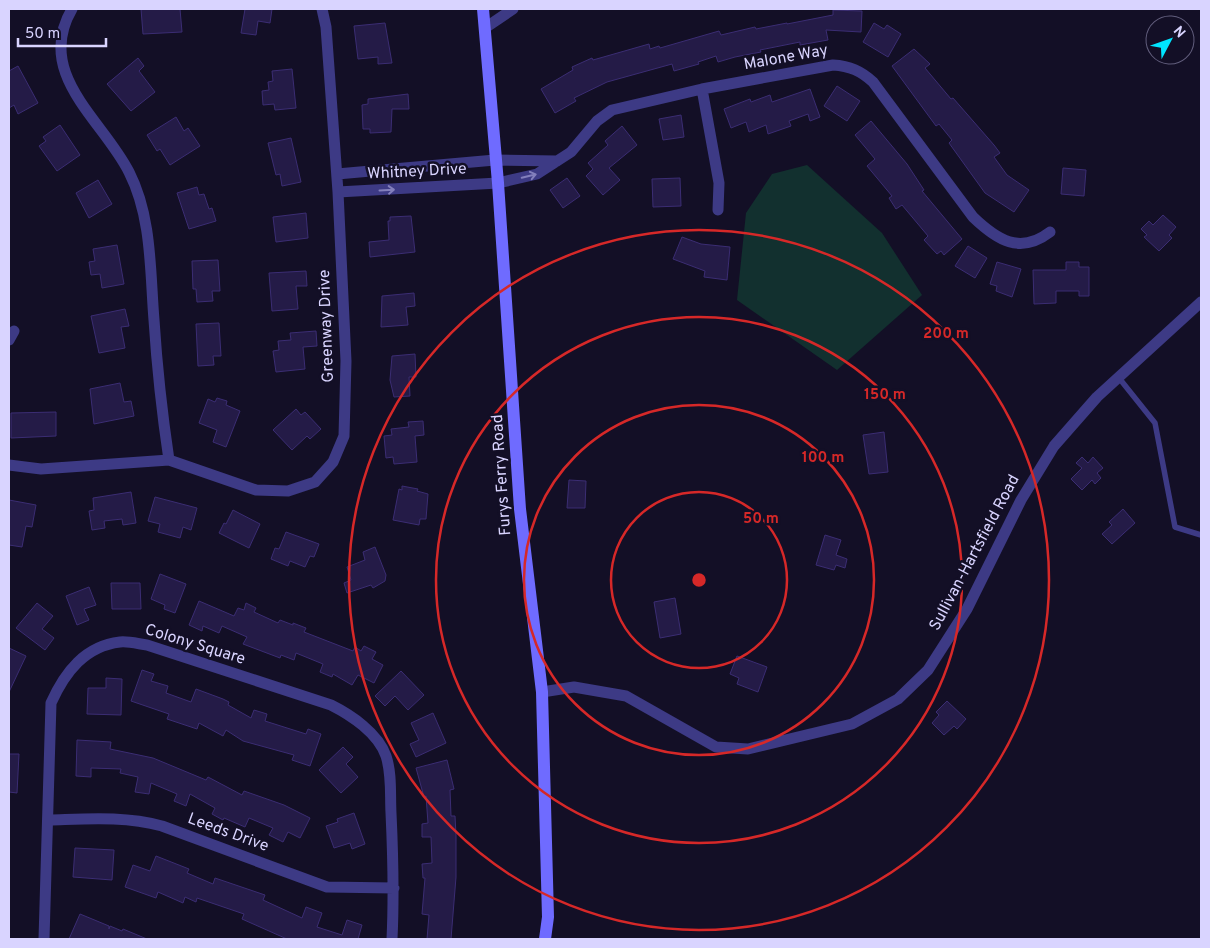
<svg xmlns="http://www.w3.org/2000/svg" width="1210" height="948" font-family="Overpass,sans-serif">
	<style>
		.green { fill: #12302f }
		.building { fill: #241b47; stroke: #3b2d73 }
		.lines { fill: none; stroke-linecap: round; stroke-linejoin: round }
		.lane { stroke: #3d3a85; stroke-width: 5.5 }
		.street { stroke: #3d3a85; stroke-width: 11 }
		.secondary { stroke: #6f6bff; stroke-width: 12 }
		.oneway { stroke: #837fbc }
		.ring { fill: none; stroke: #d62828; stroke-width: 2.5 }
		.labels { text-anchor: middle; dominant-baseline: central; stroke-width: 5; stroke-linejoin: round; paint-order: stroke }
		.street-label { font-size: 16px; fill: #d9d4ff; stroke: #130f26 }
		.centre { fill: #d62828; stroke: #130f26; stroke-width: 2.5 }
		.ring-label { font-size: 15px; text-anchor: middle; font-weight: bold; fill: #d62828; stroke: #130f26; stroke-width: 5; stroke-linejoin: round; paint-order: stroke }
	</style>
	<rect width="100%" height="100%" fill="#130f26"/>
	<path class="green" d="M807,165L882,233L922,295L837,370L737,300L746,213L772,174Z"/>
	<path class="building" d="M141,9H180L182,32L143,34Z
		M245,9H272L270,23L258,21L256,35L241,33Z
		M833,10L862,11L861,32L826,30L828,40L800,45V42L760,50L761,52L735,57L718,62L716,56L698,62L699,64L674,71L672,64L607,82L574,98L576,101L555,113L541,89L573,70L572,67L592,58L593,60L649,44L650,49L659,46L660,48L719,31L721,35L755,27L756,29L787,23V24L833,15Z
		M385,23L392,63L378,64V57L358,59L354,26Z
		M874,23L884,29L887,25L901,34L888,57L863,42Z
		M914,49L930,64L925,68L951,99L953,98L994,145L1000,153L994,157L1007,175L1029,190L1014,212L985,193L949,143L952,140L939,124L936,126L892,66Z
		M138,58L144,66L139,71L155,92L131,111L107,84Z
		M18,66L38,103L18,114L14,105L9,108V71Z
		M292,69L296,108L275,110L274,104L263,105L262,91L269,90L268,82L273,81L272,71Z
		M837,86L860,101L847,121L824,106Z
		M810,89L820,117L810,121L808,114L789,121L791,126L768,134L766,125L749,132L746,122L731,128L724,109L750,99L751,102L770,95L772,102Z
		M408,94L409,109H392L391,132L370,133V129H363L362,105L368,104V99Z
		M681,115L684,137L663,140L659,119Z
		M176,117L184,131L188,128L200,146L170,165L160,149L157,151L147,135Z
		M871,121L907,164L924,190L922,191L962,239L944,255L941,251L937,254L924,240L928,236L902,205L896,209L889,198L892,196L867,166L875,159L855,135Z
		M60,125L80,155L57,171L39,146L46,141L43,137Z
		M622,126L637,145L609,168L620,180L603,195L586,176L593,169L588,163L608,145L605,141Z
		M291,138L301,182L282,186L280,174L276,175L268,143Z
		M1063,168L1086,170L1084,196L1061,194Z
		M567,178L580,196L563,208L550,190Z
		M680,178L681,206L653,207L652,179Z
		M98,180L112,204L89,218L76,193Z
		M197,187L199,195L204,194L209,209L212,208L216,221L189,229L177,193Z
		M306,213L308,238L276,242L273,217Z
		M1163,215L1176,227L1169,235L1172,238L1159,251L1144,237L1147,235L1141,229L1149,221L1153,225Z
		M411,216L415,252L370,257L369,242L389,240L388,221H390V217Z
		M682,237L701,244L730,247L727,280L704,277L705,271L673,259Z
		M117,245L124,284L102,288L100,274L91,275L89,262L95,261L93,249Z
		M968,246L987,258L975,278L955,266Z
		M218,260L220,291H212L213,301L197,302L196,289H193L192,261Z
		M997,262L1021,269L1012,297L996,291L997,286L990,284Z
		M1066,262H1079V267H1089V296H1079V291H1056V303L1034,304L1033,270H1066Z
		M306,271L307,286H296L298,309L272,311L269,273Z
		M414,293L415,306L406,307L408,325L381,327L382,296Z
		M125,309L129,326L121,327L125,348L99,353L91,316Z
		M219,323L221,356H213L214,365L198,366L196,324Z
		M316,331L317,346L303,347L305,369L276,372L273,351L279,350L278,341L291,340L290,333Z
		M415,354L416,377H409L410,396L394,397L390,380L392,356Z
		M120,383L124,402L131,401L134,416L94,424L90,389Z
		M217,398L227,401L226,405L240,411L226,447L213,442L217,430L199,423L208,399L215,402Z
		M296,409L301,415L305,412L321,429L310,439L307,436L292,450L273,430Z
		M56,412V436L11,438V413Z
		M423,421L424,435L415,436L417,462L394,464L393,457L386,458L384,436L392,435L391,429L409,427L408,422Z
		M884,432L888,472L869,474L863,435Z
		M1082,457L1088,463L1093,457L1103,468L1097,473L1101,478L1095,484L1092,480L1082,490L1071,479L1082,468L1076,463Z
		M569,480L586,481L585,508H567Z
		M402,486L418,489L417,491L428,494L426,519H420L419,525L393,520L399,489L402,490Z
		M131,492L136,523L123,525L122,519L104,521L105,528L92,530L89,511L94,510L93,498Z
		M155,497L197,508L191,530L183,527L180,538L158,532L160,524L148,521Z
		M9,500L36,505L32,527L26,526L22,547L9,545Z
		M1123,509L1135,523L1112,544L1102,534L1112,525L1109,522Z
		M233,510L260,524L249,548L219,533L224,523L226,524Z
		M286,532L319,544L314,557L310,556L305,567L290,561L288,566L271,559L275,548L279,549Z
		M825,535L841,540L836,555L847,559L845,568L836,565L834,570L816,565Z
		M375,547L386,575L385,581L373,588L371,585L347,593L344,583L351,580L347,567L365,560L363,552Z
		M160,574L186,584L175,613L164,609L165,605L151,599Z
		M111,583H140L141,609H112Z
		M89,587L96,605L84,609L89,620L77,625L66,596Z
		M675,598L681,634L660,638L654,602Z
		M199,601L234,616L238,608L244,610L246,603L256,608L254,612L278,623L280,620L293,625V623L306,628L304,632L353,651L355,647L361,651L364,646L376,652L372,659L383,665L374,683L358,675L352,685L333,674L332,677L320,672L323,664L296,653L294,660L281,655L280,658L243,644L247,637L222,626L219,633L203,626L202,631L189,625Z
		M37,603L53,616L42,629L54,638L45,650L16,628Z
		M9,648L26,656L9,692Z
		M737,656L767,667L758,692L737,684L739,678L730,674Z
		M142,670L154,674L151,681L168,686L166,693L191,702L196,689L223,699L229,702L228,705L251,718L254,710L267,714L265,721L306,734L308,729L321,734L310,766L292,760L294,755L243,741L226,730L223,736L199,723L197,729L167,719L169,714L131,701Z
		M401,671L424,695L408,710L395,696L385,706L375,696Z
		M106,678L122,679L121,715L87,714L88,688H106Z
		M947,701L966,719L957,729L954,726L944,735L932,723L939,715L936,712Z
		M433,713L446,743L416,757L410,744L419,740L411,723Z
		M77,740L111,742L110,749L153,758L206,780L208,777L242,795L244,791L284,805L310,818L300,838L288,832L283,842L269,835L273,828L249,818L245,827L224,818L223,820L212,814L215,808L190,794L186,806L174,801L177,794L151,783L149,794L135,792L138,777L120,773L121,769L91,768V777L76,776Z
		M343,747L353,757L346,764L358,777L341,793L319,770Z
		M9,754H19L17,793L9,792Z
		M447,760L454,789L450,790L451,816H455L456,835V877L451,939H427L429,915L422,914L425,878H423L422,864L432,863L431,837H422V824L428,823L426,796L424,797L416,768Z
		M354,813L365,844L352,849L350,843L334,848L326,826L338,822L337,819Z
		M75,848L114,850L112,880L73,877Z
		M156,856L189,869L187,873L213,884L215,878L265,895L263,900L302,918L306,907L322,913L317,927L342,935L347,920L362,925L358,939H287L242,919L244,914L197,898L196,902L185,897L183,903L158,892L156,898L125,887L133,865L150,871Z
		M80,914L109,926V929L110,926L122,931L123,929L147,939H69Z"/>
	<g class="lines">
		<path class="lane" d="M1119,378L1155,423L1175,527L1201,535"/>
		<path class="street" d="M72,9C34,74 103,120 129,172C152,217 150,271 154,320C157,367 162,413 169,460L256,490L288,491L315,482L333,462L344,436L346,361L338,192L326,27L322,9
			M485,28L513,9
			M702,89L719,183L718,210
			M337,174L495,160L557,161
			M338,192L498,183L537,174L571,152L597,121L612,110L702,89L833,65C850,66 861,71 873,82L973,217C997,240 1020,255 1050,232
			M9,340L14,331
			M9,465L41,469L169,460
			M542,692L574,687L626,696L716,747L748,749L852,724L898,699L928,670L967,609L1021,500L1054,446L1097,397L1201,302
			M49,820C88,819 124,816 162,826L327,887L394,888
			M44,939L51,703C65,672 85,646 120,642C128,641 139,644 147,645L331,705C351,715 378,733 386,756C392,774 390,795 391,813C393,855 394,897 392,939"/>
		<path class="secondary" d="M483,9L498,183L520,509L542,692L548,917L545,939"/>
	</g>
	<defs><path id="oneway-shaft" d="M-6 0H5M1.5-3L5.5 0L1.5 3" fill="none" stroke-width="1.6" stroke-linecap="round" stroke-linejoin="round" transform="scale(1.25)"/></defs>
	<g class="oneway">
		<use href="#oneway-shaft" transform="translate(529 176) rotate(-14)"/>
		<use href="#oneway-shaft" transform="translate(387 190) rotate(-3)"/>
	</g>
	<g class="ring">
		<circle cx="699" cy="580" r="88"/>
		<circle cx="699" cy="580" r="175"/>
		<circle cx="699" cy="580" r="263"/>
		<circle cx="699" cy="580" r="350"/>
	</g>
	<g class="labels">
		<g class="street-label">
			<text transform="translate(786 58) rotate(-10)">Malone Way</text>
			<text transform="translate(417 172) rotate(-3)">Whitney Drive</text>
			<text transform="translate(327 326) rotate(-92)">Greenway Drive</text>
			<text transform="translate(502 475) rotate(-94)">Furys Ferry Road</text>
			<text transform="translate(975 553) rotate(-62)">Sullivan-Hartsfield Road</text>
			<text transform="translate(195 645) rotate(17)">Colony Square</text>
			<text transform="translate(228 833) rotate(20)">Leeds Drive</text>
		</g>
	</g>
	<circle cx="699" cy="580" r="8" class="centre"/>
	<g class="ring-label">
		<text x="946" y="338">200 m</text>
		<text x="885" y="399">150 m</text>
		<text x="823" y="462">100 m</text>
		<text x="761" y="523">50 m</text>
	</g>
	<rect width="1210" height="948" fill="none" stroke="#d9d4ff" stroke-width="20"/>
	<g transform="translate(1170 40) rotate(49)"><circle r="24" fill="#130f26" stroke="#625e7d"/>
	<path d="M0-4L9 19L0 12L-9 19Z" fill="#00e5ff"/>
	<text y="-8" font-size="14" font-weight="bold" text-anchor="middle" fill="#d9d4ff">N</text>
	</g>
	<path d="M18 38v8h88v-8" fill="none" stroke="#d9d4ff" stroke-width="2.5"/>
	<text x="25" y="38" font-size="15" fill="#d9d4ff" stroke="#130f26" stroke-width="4" paint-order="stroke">50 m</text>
</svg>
